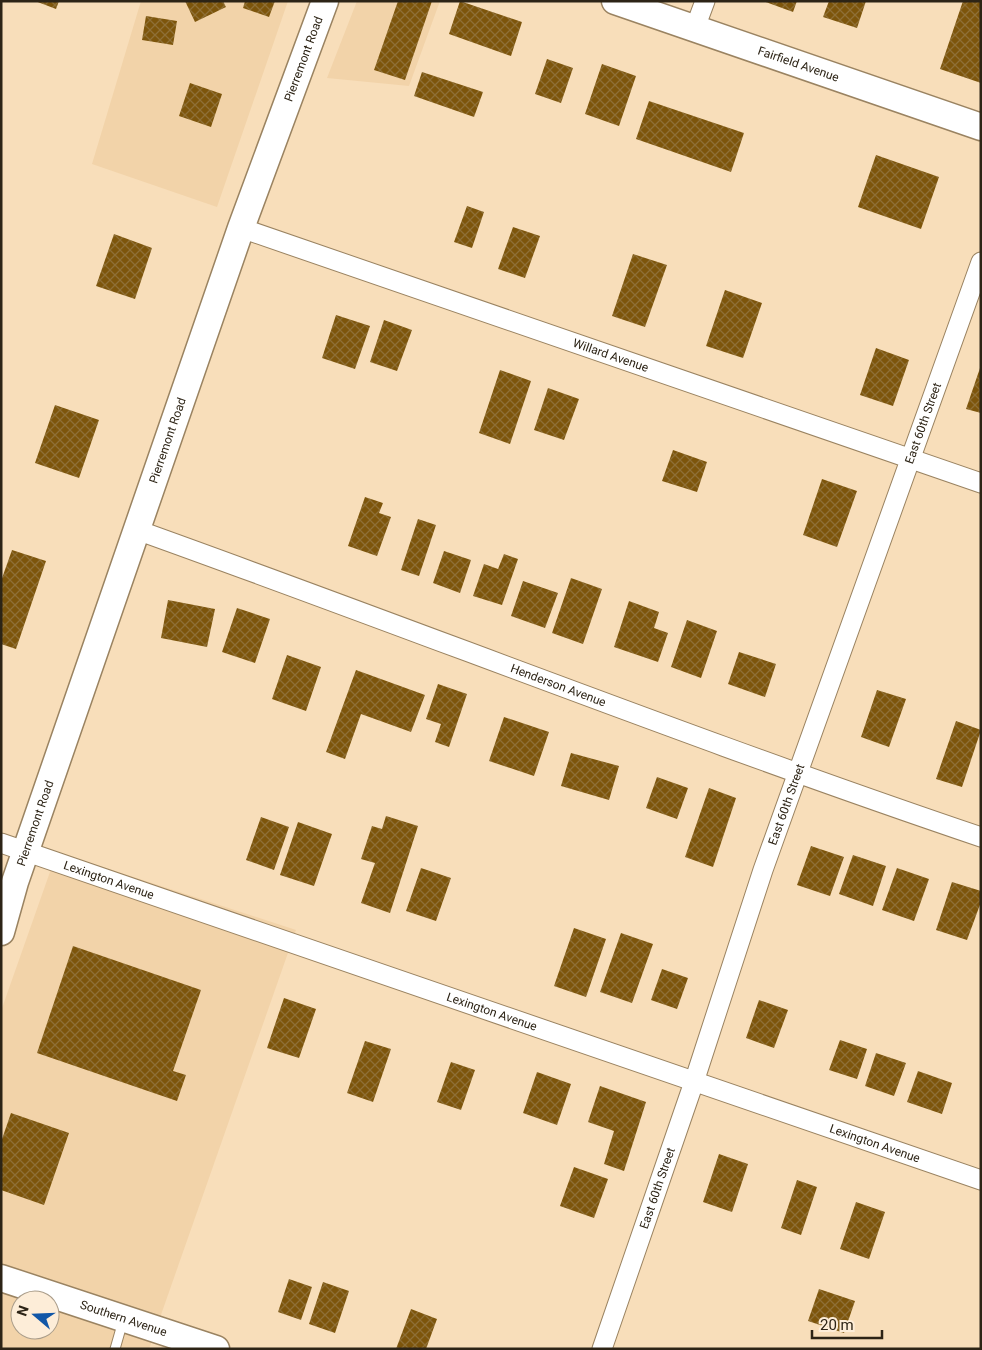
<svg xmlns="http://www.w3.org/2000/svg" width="982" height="1350" font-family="Roboto,sans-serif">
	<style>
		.built { fill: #f2d3a9; fill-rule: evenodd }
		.building { fill: url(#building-cross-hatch) }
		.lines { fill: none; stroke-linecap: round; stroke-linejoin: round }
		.lane-casing { stroke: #9a8361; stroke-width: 11 }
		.street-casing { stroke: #9a8361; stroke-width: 21 }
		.secondary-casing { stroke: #9a8361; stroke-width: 29 }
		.lane { stroke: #fff; stroke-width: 9 }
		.street { stroke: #fff; stroke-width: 19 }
		.secondary { stroke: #fff; stroke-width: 26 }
		.labels { text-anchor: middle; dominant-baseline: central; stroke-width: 5; stroke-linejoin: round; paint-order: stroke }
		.street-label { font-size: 12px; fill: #2d2416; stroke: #fdedd8 }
	</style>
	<defs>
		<pattern id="building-cross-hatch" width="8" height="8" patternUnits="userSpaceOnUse" patternTransform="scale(1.25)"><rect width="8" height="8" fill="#7d550b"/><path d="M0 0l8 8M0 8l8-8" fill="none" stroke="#8e6f36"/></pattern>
	</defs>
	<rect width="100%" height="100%" fill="#f8deba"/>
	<path class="built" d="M141,1H288L217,207L92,164Z
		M357,1H440L409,86L327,78Z
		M57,852L296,930L149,1349H1V1011ZM20,1300H50V1330H20Z"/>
	<path class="building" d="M35,1H59L56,9Z
		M185,1H223L226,7L195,22Z
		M245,1H275L269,17L243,8Z
		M398,1H432L405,80L374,70Z
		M460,1L522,22L511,56L449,34Z
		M763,1H797L793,12Z
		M829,1H866L857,28L823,17Z
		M963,1H981V83L940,69Z
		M146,16L177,21L173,45L142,40Z
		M547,59L573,68L561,103L535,94Z
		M602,64L636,76L619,126L585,114Z
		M422,72L483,92L474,117L414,96Z
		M190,83L222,94L211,127L179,116Z
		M649,101L744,133L731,172L636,139Z
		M876,155L939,177L921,229L858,207Z
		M467,206L484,212L472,248L454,242Z
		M513,227L540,236L525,278L498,269Z
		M114,234L152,248L135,299L96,286Z
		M633,254L667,265L645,327L612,316Z
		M725,290L762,303L743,358L706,346Z
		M336,315L370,326L355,369L322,358Z
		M384,320L412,330L397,371L370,362Z
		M876,348L909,360L893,406L860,395Z
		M980,368H981V413L966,409Z
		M500,370L531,381L510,444L479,433Z
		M548,388L579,399L564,440L534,430Z
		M55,405L99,420L79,478L35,463Z
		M673,450L707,462L697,492L662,481Z
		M822,479L857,491L837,547L803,535Z
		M365,497L383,503L379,513L391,517L377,556L348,546Z
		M418,519L436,525L419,576L401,570Z
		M12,550L46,561L16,649L1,644V581Z
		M444,551L471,560L460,593L433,583Z
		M504,554L518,559L502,605L473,596L484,564L498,569Z
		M571,578L602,589L583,644L552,633Z
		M523,581L558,593L545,628L511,616Z
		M168,600L215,609L207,647L161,638Z
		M629,601L659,612L654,628L668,633L658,662L614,647Z
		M237,608L270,619L255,663L222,652Z
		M687,620L717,631L701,678L671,667Z
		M739,652L776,664L765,697L728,684Z
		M287,655L321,667L306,711L272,699Z
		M356,670L425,695L411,732L361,714L345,759L326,752Z
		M438,684L467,694L449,747L435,742L441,724L426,719Z
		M877,690L906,699L889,747L861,737Z
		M504,717L549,732L534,776L489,761Z
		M956,721L981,730L962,787L936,779Z
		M571,753L619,766L609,800L561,786Z
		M657,777L688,788L677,819L646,808Z
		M709,788L736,798L713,867L685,857Z
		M386,816L418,826L390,913L361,903L375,863L361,859L372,826L382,829Z
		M261,817L289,827L274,870L246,860Z
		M298,822L332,834L314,886L280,875Z
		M811,846L844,857L830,896L797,885Z
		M853,855L886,866L873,906L839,894Z
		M421,868L451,878L436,921L406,911Z
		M897,868L929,879L914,921L882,910Z
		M952,882L981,891V902L967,940L936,930Z
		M574,928L606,939L586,997L554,986Z
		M621,933L653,944L632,1003L600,992Z
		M73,946L201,990L173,1071L186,1075L177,1101L37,1053Z
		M662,969L688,978L677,1009L651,1000Z
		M284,998L316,1009L299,1058L267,1048Z
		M759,1000L788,1010L774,1048L746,1038Z
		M840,1040L867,1049L857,1079L829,1070Z
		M365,1041L391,1049L373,1102L347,1093Z
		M876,1053L906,1063L894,1096L865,1086Z
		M451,1062L475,1070L461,1110L437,1102Z
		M918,1071L952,1083L942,1114L907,1102Z
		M537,1072L571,1084L557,1125L523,1113Z
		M600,1086L646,1102L624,1171L604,1164L614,1131L588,1122Z
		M11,1113L69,1133L44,1205L1,1190V1142Z
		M719,1154L748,1164L732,1212L703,1202Z
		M574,1167L608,1179L594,1218L560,1206Z
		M797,1180L817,1187L801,1235L781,1228Z
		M856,1202L885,1212L869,1259L840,1249Z
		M289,1279L312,1287L301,1320L278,1312Z
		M323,1282L349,1291L335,1333L309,1324Z
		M819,1289L855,1301L844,1333L808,1321Z
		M411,1309L437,1319L426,1349H396Z"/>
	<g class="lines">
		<g class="lane-casing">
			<path id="lane" d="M115,1349L123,1321"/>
		</g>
		<g class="street-casing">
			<g id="street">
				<path d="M695,28L705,1"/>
				<path id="s1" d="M241,228L981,483"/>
				<path id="s2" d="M137,530C419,631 697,741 981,837"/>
				<path id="s3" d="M1,843L981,1180"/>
				<path id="s4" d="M602,1349L694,1082L763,870L981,262"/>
			</g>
		</g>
		<g class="secondary-casing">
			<g id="secondary">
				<path id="s5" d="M615,1L981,127"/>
				<path id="s6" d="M1,932L15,882L241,228L325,1"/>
				<path id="s7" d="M1,1278L216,1349"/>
			</g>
		</g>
		<use href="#lane" class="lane"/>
		<use href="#street" class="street"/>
		<use href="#secondary" class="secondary"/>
	</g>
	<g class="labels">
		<g class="street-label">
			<text stroke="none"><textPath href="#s6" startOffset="924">Pierremont Road</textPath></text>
			<text stroke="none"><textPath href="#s5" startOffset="194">Fairfield Avenue</textPath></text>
			<text stroke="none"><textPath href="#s1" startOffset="391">Willard Avenue</textPath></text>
			<text stroke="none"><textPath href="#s4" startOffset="980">East 60th Street</textPath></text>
			<text stroke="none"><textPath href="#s6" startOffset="519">Pierremont Road</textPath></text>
			<text stroke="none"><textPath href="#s2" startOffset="449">Henderson Avenue</textPath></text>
			<text stroke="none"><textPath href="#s4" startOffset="575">East 60th Street</textPath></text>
			<text stroke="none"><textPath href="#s6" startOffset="114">Pierremont Road</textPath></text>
			<text stroke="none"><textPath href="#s3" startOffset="114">Lexington Avenue</textPath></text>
			<text stroke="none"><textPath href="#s3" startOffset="519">Lexington Avenue</textPath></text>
			<text stroke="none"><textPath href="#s3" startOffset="924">Lexington Avenue</textPath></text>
			<text stroke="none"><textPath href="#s4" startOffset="170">East 60th Street</textPath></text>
			<text stroke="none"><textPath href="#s7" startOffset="129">Southern Avenue</textPath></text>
		</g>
	</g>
	<rect width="982" height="1350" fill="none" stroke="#2d2416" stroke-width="5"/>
	<g transform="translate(35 1315) rotate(289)"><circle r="24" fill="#fdedd8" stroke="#aa9d8a"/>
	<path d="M0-4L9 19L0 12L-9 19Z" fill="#1257a7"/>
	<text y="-8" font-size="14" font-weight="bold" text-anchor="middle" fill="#2d2416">N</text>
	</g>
	<path d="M812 1330v8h70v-8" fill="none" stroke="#2d2416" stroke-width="2.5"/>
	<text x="820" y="1330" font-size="15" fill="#2d2416" stroke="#fdedd8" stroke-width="4" paint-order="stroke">20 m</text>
</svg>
